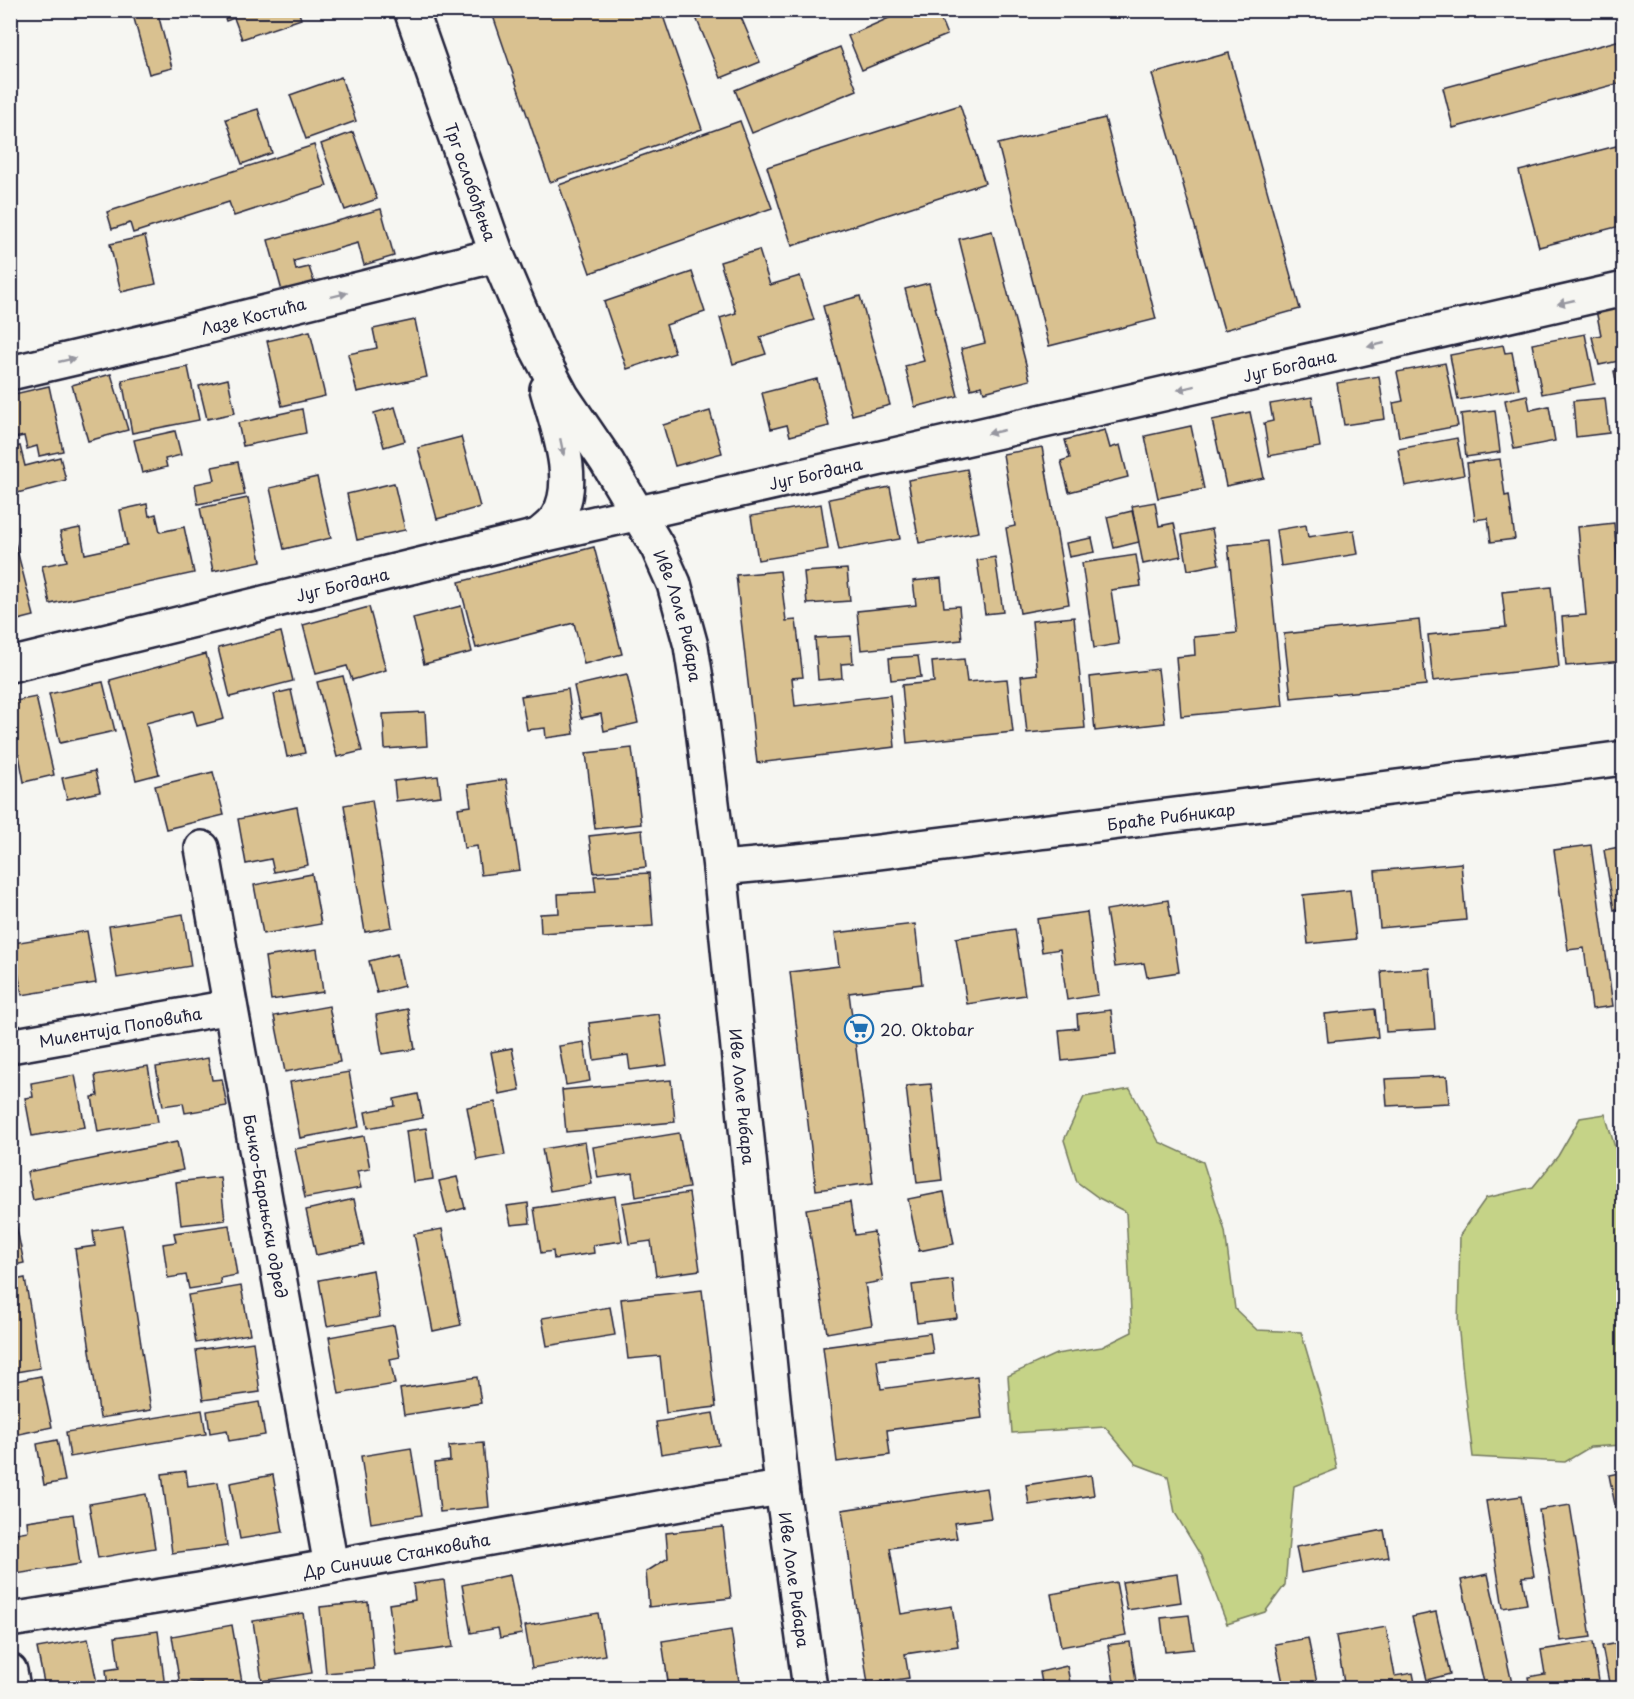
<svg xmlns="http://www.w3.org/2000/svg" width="1634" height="1699" font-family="'Playpen Sans',sans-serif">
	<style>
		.green { fill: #c5d387; stroke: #747a61; stroke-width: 1.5 }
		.building { fill: #d9c190; stroke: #22223b; stroke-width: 1.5 }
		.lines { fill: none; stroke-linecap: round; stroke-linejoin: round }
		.minor-casing { stroke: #22223b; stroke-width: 38 }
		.minor { stroke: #f6f6f2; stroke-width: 33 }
		.oneway { fill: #9797a0 }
		.labels { text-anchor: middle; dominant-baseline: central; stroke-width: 4.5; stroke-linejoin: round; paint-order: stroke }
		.street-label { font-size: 16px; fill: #22223b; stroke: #f6f6f2 }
		.poi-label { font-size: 16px; fill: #22223b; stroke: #f6f6f2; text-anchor: start }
	</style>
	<rect width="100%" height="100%" fill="#f6f6f2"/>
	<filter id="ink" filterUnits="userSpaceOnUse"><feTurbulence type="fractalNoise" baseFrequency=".0167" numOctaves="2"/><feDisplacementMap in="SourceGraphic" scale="12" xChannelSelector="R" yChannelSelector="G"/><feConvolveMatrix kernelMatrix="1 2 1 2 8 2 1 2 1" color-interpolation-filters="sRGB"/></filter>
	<g filter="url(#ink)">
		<path class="green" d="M1130,1089L1159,1142L1203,1162L1225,1231L1235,1309L1257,1330L1301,1332L1324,1410L1337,1469L1294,1486L1285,1585L1265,1612L1227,1624L1201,1556L1175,1513L1168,1476L1136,1464L1105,1427L1012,1433L1008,1376L1056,1354L1102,1347L1132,1332L1126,1212L1099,1198L1077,1182L1064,1140L1084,1097Z
			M1605,1114L1623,1174V1445L1590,1447L1565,1462L1473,1457L1464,1383L1458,1323L1460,1235L1486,1198L1533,1187L1558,1156L1580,1118Z"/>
		<path class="building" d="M157,10L172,68L149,74L132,11Z
			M222,10H298L301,19L242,39L234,18L226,21Z
			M491,10H661L702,129L550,182Z
			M706,10H738L760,62L721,78L695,15Z
			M907,10H937L947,35L862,70L848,36Z
			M1624,39V82L1453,128L1443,88Z
			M840,47L857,90L752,133L735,90Z
			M1229,53L1300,309L1224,330L1152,74Z
			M341,77L356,121L306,139L290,95Z
			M960,105L985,183L792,246L767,167Z
			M258,109L272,153L242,164L226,119Z
			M1105,118L1156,319L1049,346L998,144Z
			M740,121L772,208L590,273L559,185Z
			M353,132L377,199L345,210L321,144Z
			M1624,144V225L1539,247L1519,171Z
			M314,145L327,186L234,216L229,202L133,233L130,223L112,229L107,212Z
			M381,209L394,256L364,265L358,243L294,261L296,270L309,267L314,282L282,291L268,240Z
			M992,231L1030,380L984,392L982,386L971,389L961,349L985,343L959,239Z
			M145,236L156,284L121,292L110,244Z
			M759,250L770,285L800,276L814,320L760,337L766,354L733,364L720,318L736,313L720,262Z
			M692,272L705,312L666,325L675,353L627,369L604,302Z
			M929,283L958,396L915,407L905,366L924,361L905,289Z
			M860,296L890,405L852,415L823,306Z
			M1624,304V360L1599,365L1592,337L1601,335L1596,310Z
			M415,320L427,377L357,392L348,354L377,348L373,329Z
			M310,331L325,396L282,406L267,341Z
			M1585,334L1595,384L1542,394L1532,344Z
			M1503,345L1505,353L1512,352L1519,389L1458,400L1450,355Z
			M1445,363L1458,426L1399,437L1393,403L1403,401L1397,372Z
			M188,367L199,420L132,433L122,380Z
			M1624,369V420L1614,371Z
			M111,374L128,430L88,441L72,385Z
			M1379,376L1385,419L1344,425L1337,383Z
			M228,379L235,413L207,419L199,386Z
			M817,379L829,426L790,436L787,425L771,429L762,393Z
			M49,386L63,451L39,456L37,446L27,449L24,436L10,439V395Z
			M1527,395L1530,410L1549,406L1555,441L1514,449L1505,400Z
			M1312,397L1320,447L1269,456L1264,423L1273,421L1270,404Z
			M1605,398L1609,433L1576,437L1573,401Z
			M395,407L405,441L384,447L374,413Z
			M302,409L306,433L243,446L238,423Z
			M1495,410L1500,452L1466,457L1461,414Z
			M710,411L722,453L675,466L663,425Z
			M1250,412L1264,478L1226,486L1212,420Z
			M1191,426L1204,489L1158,498L1145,436Z
			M1105,430L1110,448L1120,445L1128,477L1069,492L1061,461L1070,458L1065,440Z
			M175,431L181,455L165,459L167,467L142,473L134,440Z
			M461,437L480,507L437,519L418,448Z
			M1457,438L1464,475L1405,486L1398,449Z
			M20,446L25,466L60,457L66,480L10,495V448Z
			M1042,447L1069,604L1020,613L1006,528L1015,526L1003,454Z
			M1500,459L1505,496L1509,495L1515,539L1491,542L1488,518L1475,520L1467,463Z
			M238,462L245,495L198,504L195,484L215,480L212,467Z
			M967,469L979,532L919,543L908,480Z
			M317,477L331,538L284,549L270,488Z
			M394,483L405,530L357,540L347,494Z
			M890,487L900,539L839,550L829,499Z
			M248,498L261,561L213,571L200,508Z
			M1155,502L1159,526L1174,523L1181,556L1143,564L1132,506Z
			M147,504L149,516L156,514L160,532L184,527L194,573L50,604L42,566L67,561L60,532L80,528L85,554L127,545L120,510Z
			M821,504L828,549L758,560L751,516Z
			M1616,504H1624V535H1620Z
			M1132,511L1139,542L1114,548L1107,517Z
			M10,523L34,616L10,622Z
			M1614,523L1624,630V661L1566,666L1562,617L1586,615L1578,527Z
			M1306,525L1308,537L1354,530L1358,554L1281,566L1276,530Z
			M1212,529L1219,564L1188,570L1182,535Z
			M1092,538L1095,552L1069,557L1066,543Z
			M1267,541L1283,706L1181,716L1176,657L1195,655L1194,637L1237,633L1228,545Z
			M594,547L622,654L584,664L574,623L476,648L459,582Z
			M1136,555L1141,586L1111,590L1119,644L1094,648L1082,563Z
			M995,557L1003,612L985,614L977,560Z
			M847,569L850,601L807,604L804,572Z
			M780,571L786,621L796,620L803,677L792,678L795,706L890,695L895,747L757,763L736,575Z
			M941,578L944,607L959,606L962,640L861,650L857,611L916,605L913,581Z
			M1551,587L1559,667L1433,681L1428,635L1506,627L1502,592Z
			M461,606L472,652L424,664L413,618Z
			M369,607L386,670L352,680L347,666L316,674L303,625Z
			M1074,617L1085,728L1027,733L1021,676L1037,674L1032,621Z
			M1419,620L1426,685L1291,698L1284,634Z
			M281,632L293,681L230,697L218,648Z
			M851,636L853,663L841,664L842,678L818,680L815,638Z
			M206,654L224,719L197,726L193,711L146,723L159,774L136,780L110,680Z
			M918,656L921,677L891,680L889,658Z
			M964,659L967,682L1007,679L1013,732L907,743L902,685L934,682L932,662Z
			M1158,669L1165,723L1095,731L1090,677Z
			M627,674L638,723L604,731L601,714L581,718L574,686Z
			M343,676L362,751L337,757L317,682Z
			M103,682L115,731L60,743L49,694Z
			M568,689L574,734L546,738L545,728L527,730L521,696Z
			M291,690L305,753L287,757L274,694Z
			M36,697L54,775L24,782L19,755L10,757V702Z
			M425,712L427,746L385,749L383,714Z
			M632,748L641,824L595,829L586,753Z
			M95,771L100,792L67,799L62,778Z
			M213,772L224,815L166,829L155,786Z
			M438,776L441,796L396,801L394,781Z
			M506,779L520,870L481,875L477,846L464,848L458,808L471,806L468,785Z
			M372,800L392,927L365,932L344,805Z
			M297,807L308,865L274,872L271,859L246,864L238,819Z
			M642,830L646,867L594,873L589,836Z
			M1591,845L1613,1006L1592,1009L1584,948L1568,950L1554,850Z
			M1624,846V908L1614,910L1604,850Z
			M1461,863L1466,920L1380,928L1375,871Z
			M649,873L653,926L541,933L540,914L559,913L558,894L596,892L594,876Z
			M312,874L321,924L263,934L254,885Z
			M1350,890L1356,939L1308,944L1303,895Z
			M1168,900L1179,972L1147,977L1144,963L1115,967L1106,910Z
			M1087,912L1098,995L1067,1000L1060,949L1042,952L1037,919Z
			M183,914L191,966L117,978L109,926Z
			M915,924L922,984L849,993L873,1183L816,1190L790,972L839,966L835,933Z
			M1015,929L1025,995L967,1004L956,938Z
			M87,931L96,983L22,995L13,943Z
			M317,949L323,992L271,1000L265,957Z
			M397,954L404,986L377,993L369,961Z
			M1430,968L1435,1029L1386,1032L1381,971Z
			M329,1006L340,1062L285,1072L274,1016Z
			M408,1009L415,1049L382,1054L376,1015Z
			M1375,1009L1378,1037L1328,1042L1325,1014Z
			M1111,1010L1116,1055L1062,1061L1059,1030L1078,1028L1077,1014Z
			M659,1014L667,1065L630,1070L628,1055L594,1060L589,1023Z
			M584,1042L590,1081L566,1085L559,1046Z
			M512,1048L520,1090L499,1094L491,1052Z
			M208,1058L212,1080L222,1079L227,1106L185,1113L183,1103L163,1106L156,1067Z
			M148,1066L158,1122L98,1132L92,1097L98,1096L95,1075Z
			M349,1072L359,1127L300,1138L290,1082Z
			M75,1075L85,1127L32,1136L25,1098L33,1097L31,1083Z
			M1447,1076L1449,1103L1387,1106L1385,1079Z
			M671,1080L675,1122L566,1132L562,1090Z
			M931,1084L942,1180L917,1183L906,1086Z
			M418,1094L423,1118L368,1128L365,1112L395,1106L394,1099Z
			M495,1102L505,1155L477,1160L467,1107Z
			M426,1128L433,1179L413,1182L406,1131Z
			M679,1133L689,1188L636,1197L633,1173L598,1178L593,1147Z
			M364,1136L370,1169L357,1171L361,1188L305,1198L295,1149Z
			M177,1142L183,1170L33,1200L27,1172Z
			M585,1142L592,1184L550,1191L542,1149Z
			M220,1177L225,1220L181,1225L176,1182Z
			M457,1177L465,1208L447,1213L439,1181Z
			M944,1192L954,1244L919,1251L908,1199Z
			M689,1193L700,1270L656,1276L651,1241L629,1244L622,1203Z
			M615,1196L622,1241L593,1245L594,1253L554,1259L553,1251L541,1253L534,1208Z
			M354,1199L364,1245L316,1255L306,1210Z
			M850,1202L855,1235L874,1232L883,1281L865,1284L872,1325L827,1333L806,1209Z
			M528,1203L530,1223L511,1225L507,1206Z
			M10,1205H12L24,1263L10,1266Z
			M229,1225L237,1275L220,1278L221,1284L189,1289L186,1275L168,1278L163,1244L176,1242L174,1233Z
			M123,1226L151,1410L100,1418L75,1249L95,1246L93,1231Z
			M442,1229L461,1325L433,1331L414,1234Z
			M373,1270L380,1317L327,1326L319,1280Z
			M25,1278L40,1368L10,1373V1281Z
			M953,1280L957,1318L917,1323L912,1285Z
			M241,1286L250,1334L196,1343L188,1295Z
			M702,1290L716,1407L666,1413L660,1356L628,1359L621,1299Z
			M610,1307L615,1335L547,1346L542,1318Z
			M394,1325L400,1357L390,1359L395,1384L339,1394L329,1337Z
			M930,1333L933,1353L877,1360L881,1389L977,1376L982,1418L887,1430L890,1455L837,1462L823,1347Z
			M253,1342L260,1392L203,1400L196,1350Z
			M41,1376L52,1427L10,1436V1382Z
			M477,1377L481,1403L404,1415L400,1389Z
			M259,1402L265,1435L229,1441L227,1430L210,1433L207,1411Z
			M202,1410L206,1434L70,1457L66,1432Z
			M713,1413L719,1445L661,1454L656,1422Z
			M57,1440L65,1481L44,1485L37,1444Z
			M483,1443L489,1507L440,1512L435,1463L450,1461L449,1446Z
			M411,1448L422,1515L371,1523L361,1456Z
			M186,1471L188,1486L218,1482L227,1546L172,1553L162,1474Z
			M1624,1472V1519L1618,1520L1609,1475Z
			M273,1475L283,1532L240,1539L230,1483Z
			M1091,1475L1094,1495L1029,1505L1026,1485Z
			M986,1488L991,1518L954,1523L957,1538L890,1548L901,1614L952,1606L958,1646L905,1654L909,1678L868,1684L842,1510Z
			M146,1494L155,1548L98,1558L89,1504Z
			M1521,1496L1534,1576L1522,1577L1527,1604L1503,1608L1486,1501Z
			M1570,1505L1591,1637L1560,1641L1539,1510Z
			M73,1514L80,1564L16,1574L10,1534L28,1531L27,1521Z
			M723,1527L731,1598L649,1607L646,1572L668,1558L666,1533Z
			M1384,1530L1389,1557L1301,1573L1296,1547Z
			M1177,1574L1181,1602L1127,1610L1122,1582Z
			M1488,1574L1513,1688H1460L1484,1683L1461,1580Z
			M510,1575L522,1634L500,1638L498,1628L471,1633L462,1585Z
			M444,1580L453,1647L396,1655L389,1604L415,1600L413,1584Z
			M1116,1582L1126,1635L1061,1647L1051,1594Z
			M368,1602L374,1669L326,1673L320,1607Z
			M1436,1612L1450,1674L1427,1680L1412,1617Z
			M303,1613L312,1673L262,1681L253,1621Z
			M598,1613L605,1655L532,1668L525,1626Z
			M1189,1615L1194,1649L1165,1652L1161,1618Z
			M232,1625L243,1688H202L201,1682L180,1685L172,1636Z
			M1386,1627L1395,1676L1413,1673L1416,1688H1328V1686L1344,1683L1336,1636Z
			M731,1630L740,1688H669L662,1641Z
			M158,1631L165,1688H108L106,1670L119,1668L115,1637Z
			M1308,1638L1318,1688H1284L1275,1644Z
			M88,1639L98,1688H45L37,1648Z
			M1130,1642L1137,1688H1115L1108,1645Z
			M1593,1642L1600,1688H1530L1528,1677L1545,1674L1541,1650Z
			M1624,1642V1688H1610L1602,1646Z
			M1067,1666L1071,1688H1012L1042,1683L1040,1672Z"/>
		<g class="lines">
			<g class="minor-casing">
				<g id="minor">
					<path id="s1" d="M411,10L497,255L537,349L562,396L607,462L658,548L674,584L691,646L700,705L720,868L782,1488L810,1688"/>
					<path id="s2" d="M10,373L161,338L497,255"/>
					<path d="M538,536C545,530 554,524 558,516C579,481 557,426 547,389"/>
					<path id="s3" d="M10,665L538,536L1624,289"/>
					<path id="s4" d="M202,848L331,1566"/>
					<path id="s5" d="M720,868C833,859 944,844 1056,830C1246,807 1435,783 1624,758"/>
					<path id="s6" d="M10,1046L230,1007"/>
					<path id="s7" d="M10,1620L199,1590L708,1499L782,1488"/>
					<path d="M10,1671L13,1688"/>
				</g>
			</g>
			<use href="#minor" class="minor"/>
		</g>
		<defs><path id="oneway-solid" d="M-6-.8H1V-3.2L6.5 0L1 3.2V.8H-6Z" transform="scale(1.5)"/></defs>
		<g class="oneway">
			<use href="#oneway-solid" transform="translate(339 295) rotate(-14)"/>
			<use href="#oneway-solid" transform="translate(1566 302) rotate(167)"/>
			<use href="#oneway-solid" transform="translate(1376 345) rotate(167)"/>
			<use href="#oneway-solid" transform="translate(67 360) rotate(-13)"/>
			<use href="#oneway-solid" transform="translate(1186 388) rotate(167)"/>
			<use href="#oneway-solid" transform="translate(996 432) rotate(167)"/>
			<use href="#oneway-solid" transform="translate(562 447) rotate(78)"/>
		</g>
	</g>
	<defs>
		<g id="supermarket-ring" transform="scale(1.5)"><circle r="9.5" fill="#f6f6f2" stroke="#1f6fb2" stroke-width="1.5"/><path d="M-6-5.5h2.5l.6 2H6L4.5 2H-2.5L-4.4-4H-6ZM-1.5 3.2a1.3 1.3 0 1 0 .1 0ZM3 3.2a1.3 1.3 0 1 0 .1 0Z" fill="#1f6fb2"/></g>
	</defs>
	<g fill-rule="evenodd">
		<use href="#supermarket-ring" x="859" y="1029"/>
	</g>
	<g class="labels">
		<g class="street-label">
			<text stroke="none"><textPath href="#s1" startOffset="182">Трг ослобођења</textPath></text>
			<text stroke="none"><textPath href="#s2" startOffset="250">Лазе Костића</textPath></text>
			<text stroke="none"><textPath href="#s3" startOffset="1314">Југ Богдана</textPath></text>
			<text stroke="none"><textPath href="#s3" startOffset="828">Југ Богдана</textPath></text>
			<text stroke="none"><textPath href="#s3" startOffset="342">Југ Богдана</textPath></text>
			<text stroke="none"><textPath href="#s1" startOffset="666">Иве Лоле Рибара</textPath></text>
			<text stroke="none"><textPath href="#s5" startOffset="454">Браће Рибникар</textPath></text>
			<text stroke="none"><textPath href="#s6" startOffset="112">Милентија Поповића</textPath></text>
			<text stroke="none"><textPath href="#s1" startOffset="1152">Иве Лоле Рибара</textPath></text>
			<text stroke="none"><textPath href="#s4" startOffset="364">Бачко-Барањски одред</textPath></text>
			<text stroke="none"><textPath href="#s7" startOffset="392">Др Синише Станковића</textPath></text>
			<text stroke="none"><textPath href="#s1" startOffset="1638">Иве Лоле Рибара</textPath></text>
		</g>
		<g class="poi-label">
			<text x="880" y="1029">20. Oktobar</text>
		</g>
	</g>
	<rect width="1634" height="1699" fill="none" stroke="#f6f6f2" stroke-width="36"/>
	<rect x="18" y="18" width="1598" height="1663" fill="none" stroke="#22223b" stroke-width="2" filter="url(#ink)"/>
</svg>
